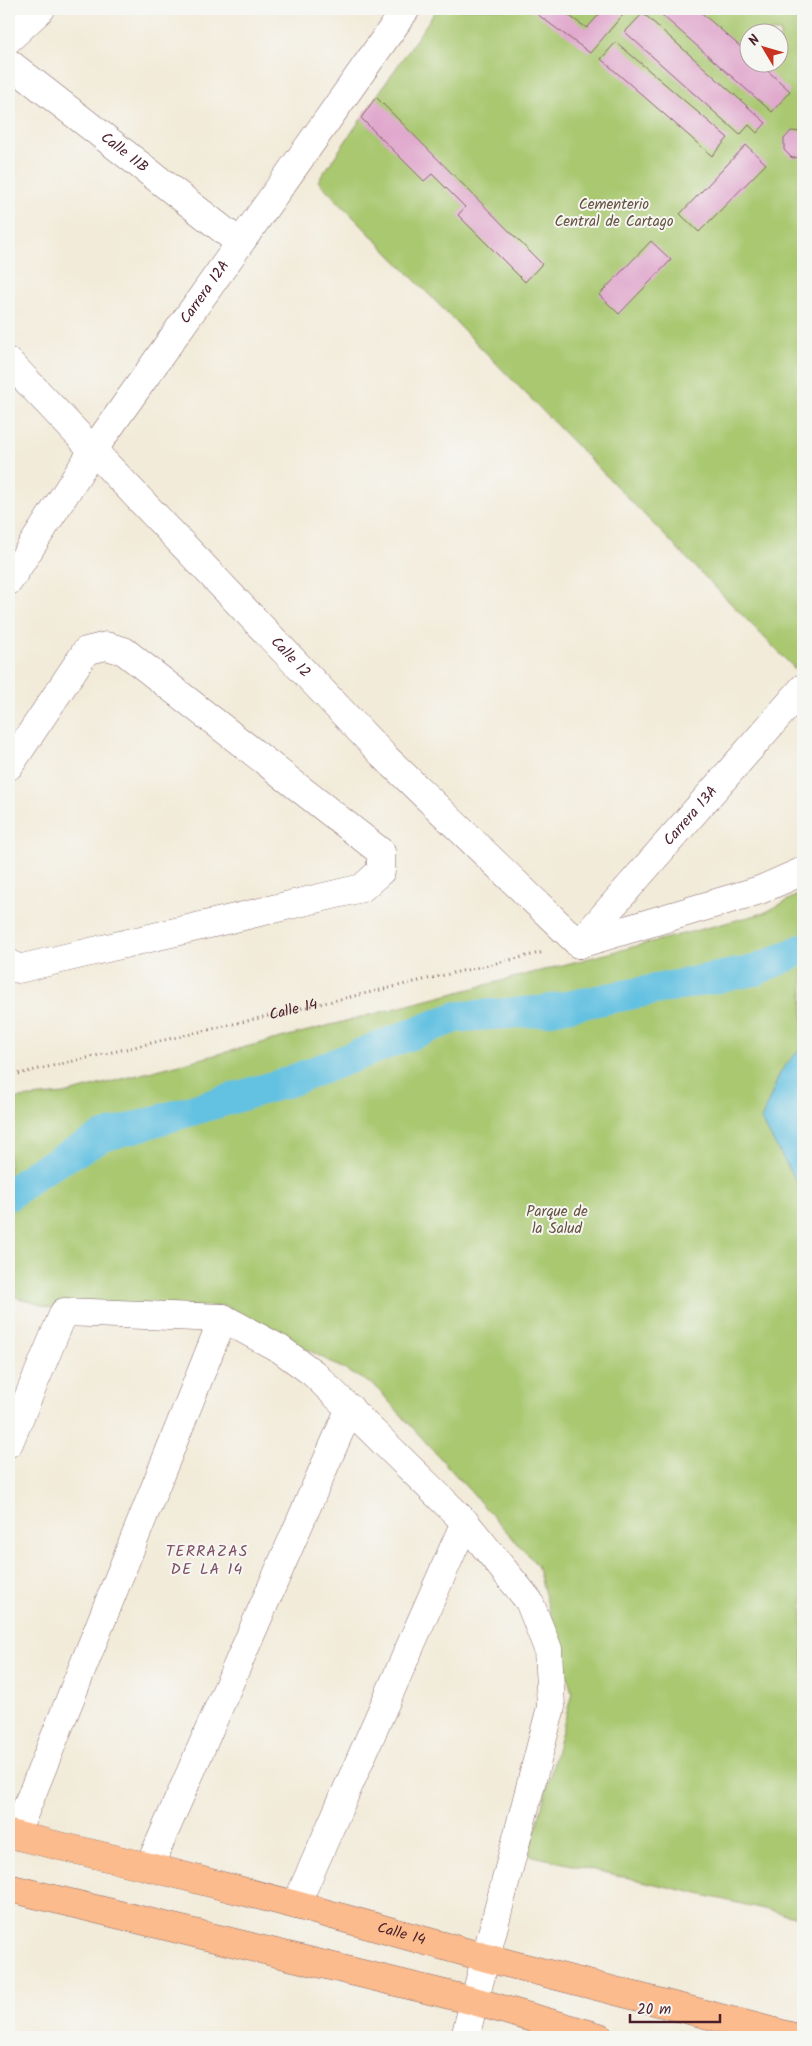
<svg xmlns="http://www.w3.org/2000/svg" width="812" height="2046" font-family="Kalam,sans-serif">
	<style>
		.green { fill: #a9c870; stroke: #7a744e; fill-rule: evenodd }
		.water { fill: #63c1e1; stroke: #567086 }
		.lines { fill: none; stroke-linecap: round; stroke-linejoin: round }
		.canal { stroke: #63c1e1; stroke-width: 31 }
		.building { fill: #e0a8cd }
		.minor-casing { stroke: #856668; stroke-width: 29 }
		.major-casing { stroke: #856668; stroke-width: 29 }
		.path { stroke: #856668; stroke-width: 3; stroke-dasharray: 1 4; stroke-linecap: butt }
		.minor { stroke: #fff; stroke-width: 28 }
		.major { stroke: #fbbb8c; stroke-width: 28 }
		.labels { text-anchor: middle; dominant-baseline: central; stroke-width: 4; stroke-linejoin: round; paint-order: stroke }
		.street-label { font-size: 15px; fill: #4a1f2b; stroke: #f6f6f2 }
		.park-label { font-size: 15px; fill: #665240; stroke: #f6f6f2 }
		.neighbourhood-label { font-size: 16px; letter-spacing: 1px; fill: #7e4f64; stroke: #f6f6f2 }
	</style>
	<rect width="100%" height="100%" fill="#f6f6f2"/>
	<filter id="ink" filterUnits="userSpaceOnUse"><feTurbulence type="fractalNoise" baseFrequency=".02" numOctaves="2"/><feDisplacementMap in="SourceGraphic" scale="10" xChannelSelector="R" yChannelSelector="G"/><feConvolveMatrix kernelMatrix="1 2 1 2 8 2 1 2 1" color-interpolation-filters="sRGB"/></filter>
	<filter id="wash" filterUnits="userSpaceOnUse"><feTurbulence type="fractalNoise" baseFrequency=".0096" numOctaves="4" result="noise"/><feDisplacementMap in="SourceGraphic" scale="20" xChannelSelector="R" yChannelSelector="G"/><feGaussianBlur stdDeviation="1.12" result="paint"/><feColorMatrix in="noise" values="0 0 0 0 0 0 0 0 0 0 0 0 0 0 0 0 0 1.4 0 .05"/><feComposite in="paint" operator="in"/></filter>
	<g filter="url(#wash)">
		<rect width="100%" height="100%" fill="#f2ebd9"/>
		<path class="green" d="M437,9H803V665L798,672L318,181ZM750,32H780V62H750Z
			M803,892V1918L529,1855L572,1693L537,1565L375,1386L227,1306L54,1309L9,1295V1099L64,1094L764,913Z"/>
		<path class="water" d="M803,1045V1193L761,1120L781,1071Z"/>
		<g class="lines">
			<path class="canal" d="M9,1195L37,1173L102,1137L288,1082L456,1017L543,1011L757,970L803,949"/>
		</g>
		<g id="blocks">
			<path class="building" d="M530,9H559L587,28L604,9H628L590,53Z
				M655,9H697L750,55V62H758L790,91L772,112Z
				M643,13L766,123L757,133L749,125L740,135L625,32Z
				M616,42L728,138L712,156L601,59Z
				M376,97L542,264L525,282L458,215L465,207L432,174L424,181L361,118Z
				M791,131L803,132V157L792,158L784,150V139Z
				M746,145L766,164L699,232L680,214Z
				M651,241L671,260L619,314L599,295Z"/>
		</g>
	</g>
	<g filter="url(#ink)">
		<use href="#blocks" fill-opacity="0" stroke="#856668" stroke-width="1"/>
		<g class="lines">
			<g class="minor-casing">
				<g id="minor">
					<path d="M9,39L41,9"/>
					<path id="s2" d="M9,63L240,243"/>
					<path id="s3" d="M9,362L385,757L579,944"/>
					<path id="s4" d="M9,581L94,449L406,9"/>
					<path d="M9,766L86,651L106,646L124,651L381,852V871L362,888L18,969L9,963"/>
					<path id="s5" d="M579,944L803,688"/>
					<path d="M579,944L760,890L803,871"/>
					<path d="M9,1443L64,1312L223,1318L280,1349L313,1373L465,1522L529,1601L548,1649L551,1707L465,2037"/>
					<path d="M15,1836L223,1318"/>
					<path d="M149,1867L350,1408"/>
					<path d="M296,1905L465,1522"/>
				</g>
			</g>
			<g class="major-casing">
				<g id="major">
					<path id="s6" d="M9,1834L149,1867L296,1905L487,1958L794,2037"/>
					<path d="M9,1888L474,2001L599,2037"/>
				</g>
			</g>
			<path class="path" id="s1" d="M9,1076L544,952"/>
			<use href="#minor" class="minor"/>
			<use href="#major" class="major"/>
		</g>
	</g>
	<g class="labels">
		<g class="street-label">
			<text stroke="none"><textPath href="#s2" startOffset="146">Calle 11B</textPath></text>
			<text stroke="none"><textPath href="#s4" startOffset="349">Carrera 12A</textPath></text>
			<text stroke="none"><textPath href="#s3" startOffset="408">Calle 12</textPath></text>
			<text stroke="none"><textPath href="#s5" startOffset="170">Carrera 13A</textPath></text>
			<text stroke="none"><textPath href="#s1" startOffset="292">Calle 14</textPath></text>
			<text stroke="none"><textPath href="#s6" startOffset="405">Calle 14</textPath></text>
		</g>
		<g class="park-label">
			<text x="614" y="205">Cementerio<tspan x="614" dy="17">Central de Cartago</tspan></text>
			<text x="557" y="1212">Parque de<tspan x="557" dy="17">la Salud</tspan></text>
		</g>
		<g class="neighbourhood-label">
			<text x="207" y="1551">TERRAZAS<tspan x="207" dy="18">DE LA 14</tspan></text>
		</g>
	</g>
	<rect width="812" height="2046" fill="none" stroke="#f6f6f2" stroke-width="30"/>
	<g transform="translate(764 48) rotate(308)"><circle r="24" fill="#f6f6f2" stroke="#b1a0a2"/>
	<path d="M0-4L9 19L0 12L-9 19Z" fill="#c8321e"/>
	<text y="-8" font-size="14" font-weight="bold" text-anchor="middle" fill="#4a1f2b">N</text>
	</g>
	<path d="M630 2014v8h90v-8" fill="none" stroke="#4a1f2b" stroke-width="2.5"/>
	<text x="637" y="2014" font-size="15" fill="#4a1f2b" stroke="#f6f6f2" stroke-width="4" paint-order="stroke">20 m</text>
</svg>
